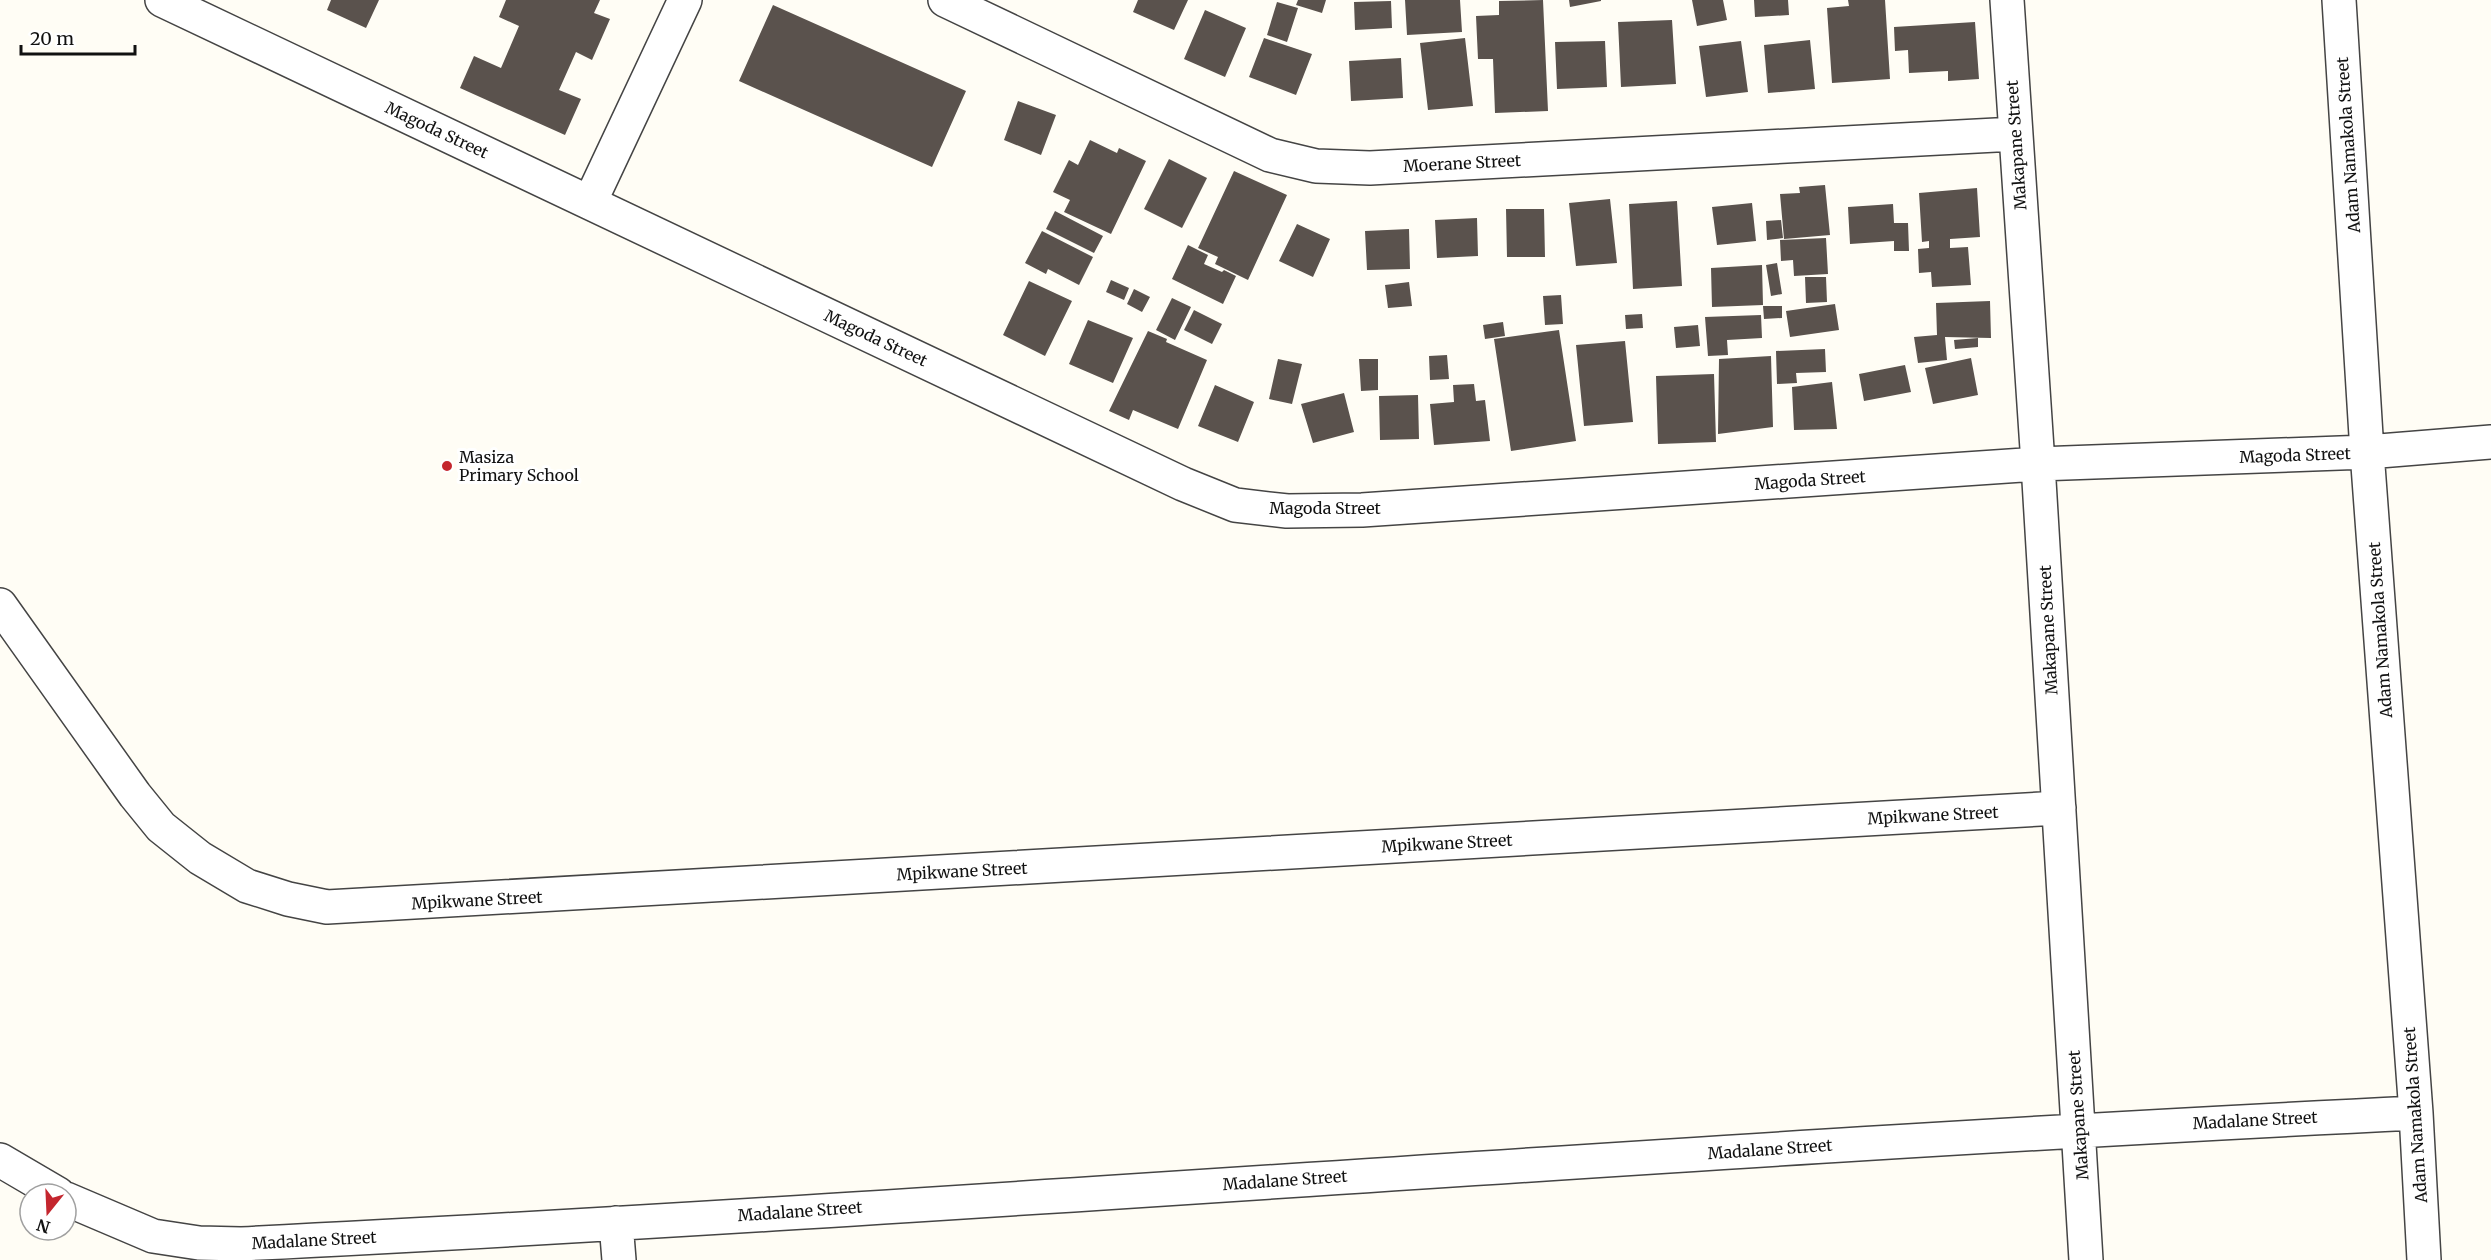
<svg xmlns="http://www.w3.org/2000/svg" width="2491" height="1260" font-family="Merriweather,serif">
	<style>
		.building { fill: #5a524d }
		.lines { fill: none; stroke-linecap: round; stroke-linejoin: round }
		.minor-casing { stroke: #444; stroke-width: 36 }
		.minor { stroke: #fff; stroke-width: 33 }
		.poi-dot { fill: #c4262e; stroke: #fff; stroke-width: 2 }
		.labels { text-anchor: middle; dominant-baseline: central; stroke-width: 6; stroke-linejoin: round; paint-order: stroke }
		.street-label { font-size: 16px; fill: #111; stroke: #fff }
		.poi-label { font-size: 16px; fill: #111; stroke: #fff; text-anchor: start }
	</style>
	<rect width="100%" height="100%" fill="#fffdf5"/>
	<path class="building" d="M331,0H379L366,28L327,10Z
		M506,0H600L594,13L610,19L592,60L576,52L559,90L581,99L565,135L460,88L474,56L501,68L519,26L499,17Z
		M1138,0H1188L1174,30L1133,12Z
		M1298,0H1326L1322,13L1296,5Z
		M1405,0H1460L1462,32L1407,35Z
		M1543,0L1548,111L1495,113L1493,59H1478L1476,16L1499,15V1Z
		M1569,0H1601V1L1570,7Z
		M1692,0H1723L1727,20L1697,26Z
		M1754,0H1788L1789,15L1755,17Z
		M1848,0H1885L1890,79L1832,83L1827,8L1849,6Z
		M1391,1L1392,28L1355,30L1354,2Z
		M1277,2L1298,8L1287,42L1267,35Z
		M773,5L966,91L932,167L739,81Z
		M1205,10L1246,28L1225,77L1184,59Z
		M1672,20L1676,84L1621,87L1618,22Z
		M1975,22L1979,79L1948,81V71L1909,73L1908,50L1895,51L1894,27Z
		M1264,38L1312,54L1296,95L1249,77Z
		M1465,38L1473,106L1428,110L1420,43Z
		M1810,40L1815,89L1768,93L1764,45Z
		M1605,41L1607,87L1557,89L1555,42Z
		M1741,41L1748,92L1706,97L1699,46Z
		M1401,58L1403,98L1351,101L1349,61Z
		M1018,101L1056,115L1041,155L1004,140Z
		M1090,140L1117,153L1119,148L1146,161L1111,234L1064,212L1070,200L1053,192L1069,160L1078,165Z
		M1169,159L1207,178L1182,228L1144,209Z
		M1234,171L1287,195L1248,280L1215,264L1218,257L1198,248Z
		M1825,185L1830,235L1784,239L1780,194L1800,193L1799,187Z
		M1977,188L1980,237L1950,239V248L1968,247L1971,285L1932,287L1931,272L1919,273L1918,249L1929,248V241L1922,242L1919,193Z
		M1610,199L1617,263L1576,266L1569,203Z
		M1677,201L1682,286L1633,289L1629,204Z
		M1752,203L1756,241L1717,245L1712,207Z
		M1893,204L1894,223H1908L1909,251H1894V241L1850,244L1848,207Z
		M1506,209H1544L1545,257H1507Z
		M1055,211L1103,236L1094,253L1046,229Z
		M1477,218L1478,256L1437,258L1435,220Z
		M1781,220L1783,238L1767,240L1766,221Z
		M1297,224L1330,239L1313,277L1279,261Z
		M1409,229L1410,269L1367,270L1365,231Z
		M1042,231L1093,257L1079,285L1048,269L1046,274L1025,263Z
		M1826,238L1828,274L1794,276L1793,260L1781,261L1780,240Z
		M1188,245L1208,255L1204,264L1222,272L1224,270L1236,276L1223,304L1172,279Z
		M1777,263L1782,294L1771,296L1766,265Z
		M1762,265L1763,305L1712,307L1711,268Z
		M1805,277H1826L1827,302L1806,303Z
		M1111,280L1129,288L1124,300L1106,292Z
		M1029,281L1072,301L1045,356L1003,335Z
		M1409,282L1412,306L1388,308L1385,285Z
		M1134,289L1150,297L1142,312L1127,304Z
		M1561,295L1563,324L1545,325L1543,296Z
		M1172,298L1191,307L1175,340L1156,330Z
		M1990,301L1991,338L1945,337L1947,360L1918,363L1914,337L1937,335L1936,303Z
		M1835,304L1839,330L1790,337L1786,311Z
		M1763,306H1782V318L1764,319Z
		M1194,310L1222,324L1212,344L1184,330Z
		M1642,314L1643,328L1626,329L1625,315Z
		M1761,315L1762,338L1727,340L1728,355L1708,356L1705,317Z
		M1088,320L1133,338L1113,383L1069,364Z
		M1503,322L1505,336L1485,339L1483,325Z
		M1698,325L1700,346L1676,348L1674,327Z
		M1559,330L1576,441L1511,451L1494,339Z
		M1148,331L1167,339L1166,342L1207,360L1178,429L1133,410L1129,420L1109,411Z
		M1978,338V347L1955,349L1954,340Z
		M1625,341L1633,422L1584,426L1576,345Z
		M1825,349L1826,372L1796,373L1797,383L1777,384L1776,351Z
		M1447,355L1449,379L1430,380L1429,356Z
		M1771,356L1773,427L1718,434L1719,359Z
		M1971,358L1978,395L1933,404L1925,368Z
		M1278,359L1302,364L1292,404L1269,399Z
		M1359,359H1378V390L1361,391Z
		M1905,365L1911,392L1864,401L1859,374Z
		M1714,374L1716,442L1658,444L1656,376Z
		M1832,382L1837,429L1794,430L1792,387Z
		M1474,384L1476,401L1485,400L1490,441L1434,445L1430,404L1454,402L1453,385Z
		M1215,385L1254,402L1238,442L1198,426Z
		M1344,393L1354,432L1313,443L1301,404Z
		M1418,395L1419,439L1380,440L1379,396Z"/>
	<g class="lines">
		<g class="minor-casing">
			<path id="minor" d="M162,0L1183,484L1235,505L1287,511L1362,510L2038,464L2367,452L2491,442
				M945,0L1270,155L1316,166L1370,168L2015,134
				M2007,0L2038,464L2086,1260
				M2339,0L2367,452L2416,1113L2424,1260
				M590,202L685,0
				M0,605L135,795L161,827L200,858L247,886L288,899L327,907L2059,808
				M0,1160L58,1194
				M66,1199L153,1236L199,1243L241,1244C967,1208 1691,1148 2416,1113
				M616,1223L619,1260"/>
		</g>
		<use href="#minor" class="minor"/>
	</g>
	<circle class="poi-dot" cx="447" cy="466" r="6"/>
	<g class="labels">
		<g class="street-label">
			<text transform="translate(437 130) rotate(25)">Magoda Street</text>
			<text transform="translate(2016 145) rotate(-94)">Makapane Street</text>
			<text transform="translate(2348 145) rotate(-94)">Adam Namakola Street</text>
			<text transform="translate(1462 163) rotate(-3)">Moerane Street</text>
			<text transform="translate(876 338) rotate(25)">Magoda Street</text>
			<text transform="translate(2295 455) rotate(-2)">Magoda Street</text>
			<text transform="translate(1810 480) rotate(-4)">Magoda Street</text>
			<text x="1325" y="508">Magoda Street</text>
			<text transform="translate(2048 630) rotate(-93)">Makapane Street</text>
			<text transform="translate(2380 630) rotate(-94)">Adam Namakola Street</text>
			<text transform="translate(1933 815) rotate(-3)">Mpikwane Street</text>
			<text transform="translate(1447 843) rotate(-3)">Mpikwane Street</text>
			<text transform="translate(962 871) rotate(-3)">Mpikwane Street</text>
			<text transform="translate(477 900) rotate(-3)">Mpikwane Street</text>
			<text transform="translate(2078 1115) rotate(-94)">Makapane Street</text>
			<text transform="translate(2415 1115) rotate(-94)">Adam Namakola Street</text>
			<text transform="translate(2255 1120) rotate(-3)">Madalane Street</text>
			<text transform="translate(1770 1149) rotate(-4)">Madalane Street</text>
			<text transform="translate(1285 1180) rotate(-4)">Madalane Street</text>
			<text transform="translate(800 1211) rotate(-4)">Madalane Street</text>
			<text transform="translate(314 1240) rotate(-3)">Madalane Street</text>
		</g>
		<g class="poi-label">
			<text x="459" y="457">Masiza<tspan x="459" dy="18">Primary School</tspan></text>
		</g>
	</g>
	<g transform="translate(48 1212) rotate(198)"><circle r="28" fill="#ffffff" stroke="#a0a0a0" stroke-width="1.5"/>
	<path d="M0-4.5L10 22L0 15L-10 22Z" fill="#c4262e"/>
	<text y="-9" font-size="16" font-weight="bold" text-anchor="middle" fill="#111111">N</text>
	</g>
	<path d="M21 45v9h114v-9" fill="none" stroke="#111111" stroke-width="3"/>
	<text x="30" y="45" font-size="18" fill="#111111" stroke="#ffffff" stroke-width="4.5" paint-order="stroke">20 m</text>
</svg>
